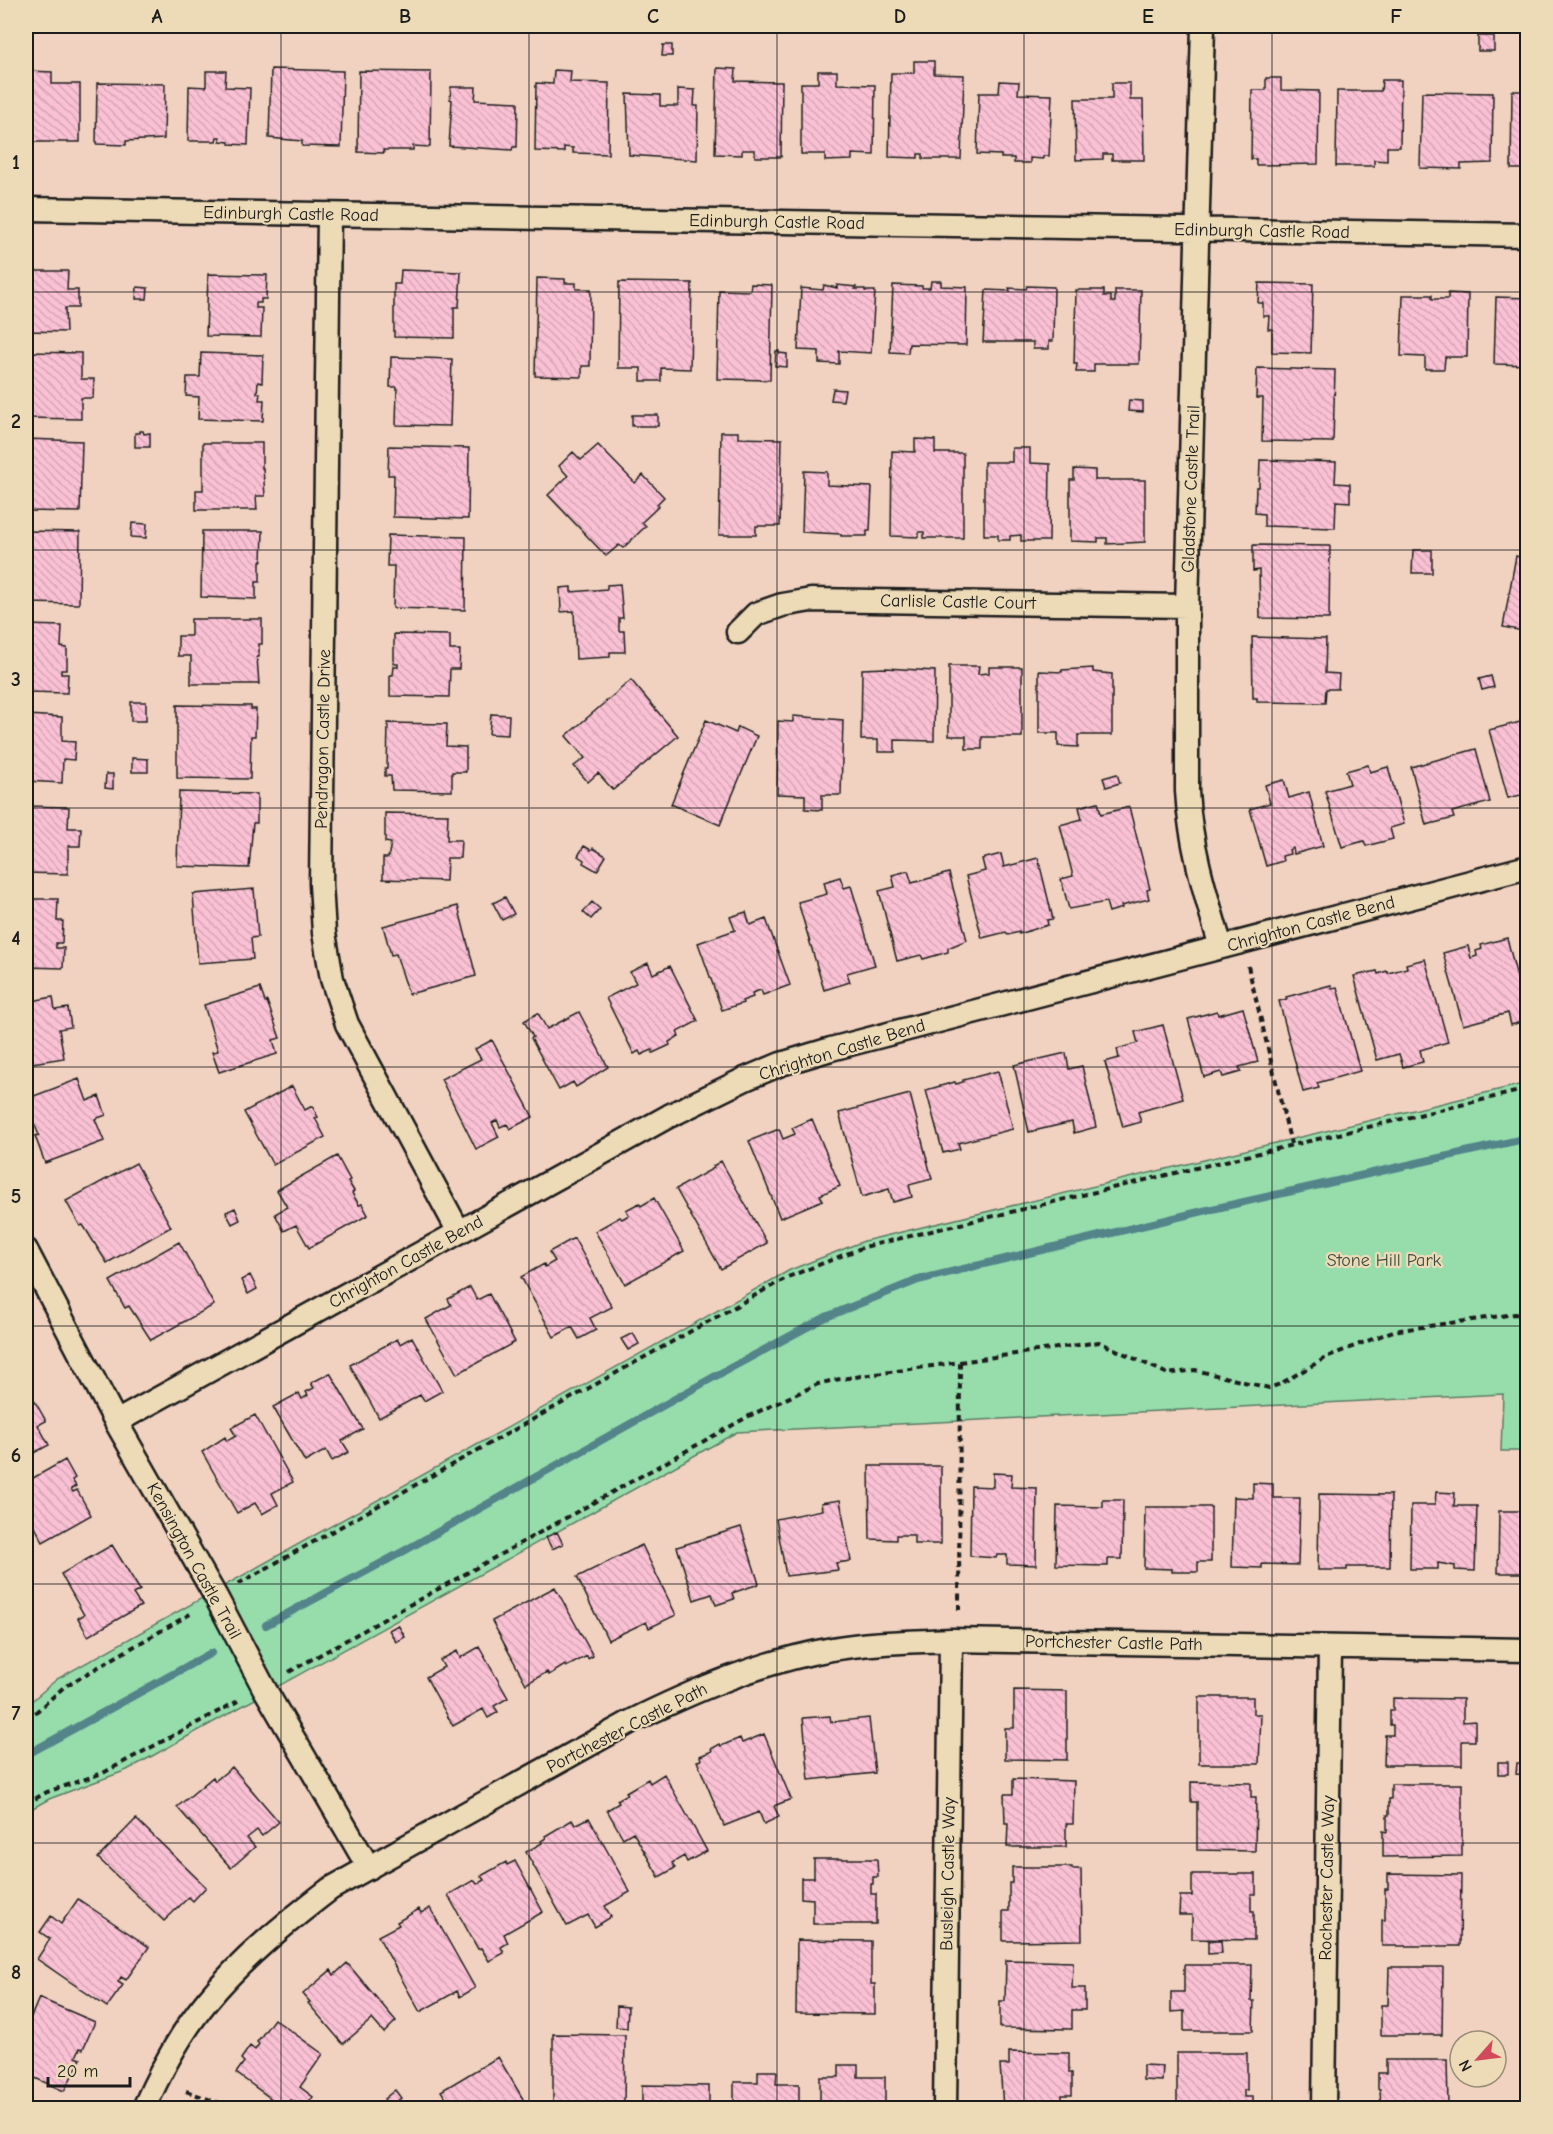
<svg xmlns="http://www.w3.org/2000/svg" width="1553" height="2134" font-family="'Comic Neue',sans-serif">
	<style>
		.green { fill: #96ddab; stroke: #597c64; stroke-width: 1.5 }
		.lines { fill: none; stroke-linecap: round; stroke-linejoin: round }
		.stream { stroke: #53848a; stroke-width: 8 }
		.building { fill: url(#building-back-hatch); stroke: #1c1c1c; stroke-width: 1.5 }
		.minor-casing { stroke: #1c1c1c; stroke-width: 27 }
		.path { stroke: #1c1c1c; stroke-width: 4; stroke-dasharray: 6 4.5; stroke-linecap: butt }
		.minor { stroke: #eddab7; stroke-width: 22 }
		.grid { fill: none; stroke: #1c1c1c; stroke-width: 1.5; stroke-opacity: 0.55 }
		.labels { text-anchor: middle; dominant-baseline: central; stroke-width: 4.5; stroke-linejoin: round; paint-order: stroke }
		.street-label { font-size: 18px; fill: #1c1c1c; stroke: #eddab7 }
		.park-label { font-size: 18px; fill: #3a4c40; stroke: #eddab7 }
		.neatline { fill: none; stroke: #1c1c1c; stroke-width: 2 }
		.grid-label { font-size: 20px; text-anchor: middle; font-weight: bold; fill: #1c1c1c }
	</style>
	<defs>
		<pattern id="building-back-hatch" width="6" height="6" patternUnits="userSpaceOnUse" patternTransform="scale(1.5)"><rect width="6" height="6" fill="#fac1d4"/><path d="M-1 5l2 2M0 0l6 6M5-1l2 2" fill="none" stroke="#d6a5b5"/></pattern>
	</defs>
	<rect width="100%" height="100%" fill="#f1d2c0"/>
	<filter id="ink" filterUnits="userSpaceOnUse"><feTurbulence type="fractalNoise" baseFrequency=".0167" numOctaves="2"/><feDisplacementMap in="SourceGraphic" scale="12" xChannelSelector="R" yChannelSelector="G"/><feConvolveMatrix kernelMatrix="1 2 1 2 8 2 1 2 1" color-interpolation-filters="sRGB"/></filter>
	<g filter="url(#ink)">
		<path class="green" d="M1527,1083V1451H1501L1503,1394L737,1432L127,1770L49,1799L26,1812V1706L57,1679L790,1270L864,1241Z"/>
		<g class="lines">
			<path class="stream" d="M266,1625L404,1551L721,1373L826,1317L918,1280L1199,1212L1528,1138
				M26,1755L211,1653"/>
		</g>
		<path class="building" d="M1478,36H1494V51H1478Z
			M663,45H672V56H662Z
			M914,61H934V74L964,75L961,159H923V154H918V158L889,157L891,73H914Z
			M717,68L736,69L735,81L782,82L781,157H755V150H742V155L715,154Z
			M271,69L343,71L341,147L302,146V141L269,138Z
			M554,70L571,71L570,82L609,83L608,154L573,153V148L564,147V152L535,151L536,83L553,84Z
			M29,71L52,72V84H80V142H26V76H29Z
			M206,71H226L225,87L250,88L248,145L229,144V142L220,141V137H217L216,141H188L189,86L206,87Z
			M359,71L431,72L430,147L413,146V150H383L384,153L358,152Z
			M818,71H837V84L875,85L874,155L852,154V160L825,161V154H801V83H818Z
			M1266,78H1281V90L1319,91L1318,164L1256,165V159H1251L1252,90H1266Z
			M1382,80H1401L1400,147H1387V161L1374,160V166H1336L1337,91H1381Z
			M1000,81L1019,82L1018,94L1052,95L1049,156H1043V159L1030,158V163H1014V158H1001V155L977,154L979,93H999Z
			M97,83L165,84L164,139L126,141V145L96,144Z
			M1112,83H1130V100H1143L1144,160H1112V154H1103V159L1076,160L1075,99H1112Z
			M451,87H476L475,100L518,102L517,147H513L512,150L449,146L452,100L450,99Z
			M678,89L695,90L694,106H698L697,160L629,155L627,94L660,95V106H678Z
			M1512,91H1528V169H1511Z
			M1422,92L1493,93L1492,163L1461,164V169L1420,168Z
			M401,270L461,272L459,307H454V338L394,337V284H400Z
			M26,271H68L67,290H78V308H65L66,332L26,331Z
			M208,274L267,275L266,299H261V303H256V308H262L261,337L206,336Z
			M537,278L565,279V283H576V289H591L590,366H582V377L535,376Z
			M931,281H941V286L967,287L966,345L909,344L908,353L890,352L893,285L922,286V288H930Z
			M619,282L692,283L690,369L661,368V381H641V368H618Z
			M1259,283L1313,284L1311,353L1272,352V329H1268L1269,316H1263V303H1258Z
			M751,284L772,285L770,380L717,379L719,290L750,291Z
			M824,285L837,288V285L856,287L855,289H865V291H875L871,353L839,351V364L819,363V351L798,350L801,288L823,290Z
			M1027,286L1054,287L1053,341H1049V349H1033V342H983L986,290L1010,291L1009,288L1026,289Z
			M137,287L148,288L147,299H136Z
			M1076,290H1104V296H1111V302H1115V290H1141L1139,364H1094V372H1076L1077,364H1074Z
			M1448,293L1468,294L1467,357H1445L1444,369H1425V357L1401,356L1403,295H1432V299H1448Z
			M1496,297L1528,298V365L1494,364Z
			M776,351H779V353L787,354V367L775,366Z
			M26,352L81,353V379H94L93,398H81V419L26,418Z
			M201,353L263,355L262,383L258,382L257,393H260L259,400H264L263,421L198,419L199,397L186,396L187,377H200Z
			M391,357L452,359L450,426L396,425L397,387H390Z
			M1257,368L1335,370L1333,442L1262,441L1263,398H1256Z
			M833,389L845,390L843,401L831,400Z
			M1129,400L1143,401V412L1128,411Z
			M632,415H658V426H632Z
			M140,431H143L144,434L150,433V447H135V433H140Z
			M721,432H738V438L782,439L780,526H756V535H719Z
			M26,439L82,441L80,512L26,511Z
			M915,439L935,440V453H963V538H924V532H919V537L891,536L892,451L915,452Z
			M203,443H262V468H263L265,496H256L257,510H196V490H203Z
			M598,445L635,483L643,475L664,497L657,504L659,506L642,522L646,526L623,548L619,545L606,556L548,495L568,476L559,466L573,452L581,460Z
			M389,446L469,448L468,519L393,517L394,475H388Z
			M1012,448H1030V463L1050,464L1049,541H1021V535L1010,536V540H998V535H984V462H1012Z
			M1260,460L1336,462L1335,483L1350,484V502L1336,501L1335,528L1264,526V514L1255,513L1256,487H1259Z
			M1074,469L1095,470V480H1145V542L1107,544V538H1098V542L1070,541V480H1074Z
			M804,471L827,472V485L872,487L870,531H867V536H841V534L802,532Z
			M132,523L147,524L146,538L131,537Z
			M26,531L80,532L79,604L26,603Z
			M202,531H263L262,561H260V582H256V599L201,597Z
			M388,535L466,537L465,610L393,608L394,566H387Z
			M1253,545L1330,546L1329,619L1260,618L1259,570L1253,571Z
			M1413,550H1432V573H1412Z
			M1516,556L1528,559V632L1503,627Z
			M620,584L623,618H619V631H624L625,652H610V657L576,659L574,611L561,612L560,588L571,587V592L607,589V585Z
			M191,619H262V644H259V657H257L259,684H191V656H178V636H191Z
			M26,625L62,626L61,647L67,648V670H61V674H68L67,693L26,692Z
			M394,634L450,635V650H460L459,669H450L449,697L390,696V675H393L394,667H398V664H394Z
			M1252,637L1326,639L1325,673L1339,674L1338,689H1326L1325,703L1257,702V698H1253Z
			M949,666H979L978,674L989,673V667H1022V737H982V749H966V736H949Z
			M886,668L935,671L934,741L895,740V752H878V740H861L862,669Z
			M1093,668V672L1112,674V735H1078V747L1058,746V733H1039V671L1062,672V670Z
			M1491,676L1494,687L1482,690L1479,679Z
			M631,680L678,736L613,790L598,773L588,782L574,766L585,758L566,736Z
			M131,702H146V721H131Z
			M177,705L251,706V709H256L255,736H251L250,779L177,778Z
			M491,714L509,715L508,735L489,734Z
			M26,715L62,717V741L75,742L74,760L63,759L62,783L26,781Z
			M793,716L843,720L841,795H822V810L805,809V795L777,794L778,721L793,722Z
			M706,720L736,733L738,727L757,736L720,825L671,804Z
			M1528,720V799L1525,794L1508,798L1489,730Z
			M388,723L447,724L446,746L466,747V772H452V791L392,790L391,776H385V768H387Z
			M1476,749L1490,802L1452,812L1454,818L1426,825L1411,767Z
			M132,758L148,759V772H132Z
			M1368,765L1370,772L1388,767L1404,824L1390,828L1393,839L1366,846L1364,841L1342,847L1325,791L1350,784L1346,771Z
			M106,774H113V789L105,788Z
			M1117,774L1120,783L1106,787L1103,778Z
			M1284,780L1289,798L1309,792L1323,846L1294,854L1293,848L1289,850L1290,854L1282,856L1283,861L1266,866L1250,809L1270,803L1265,785Z
			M179,792L257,794V823H253L249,868L177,866Z
			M1098,802L1101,814L1129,807L1150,889L1147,890L1149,899L1121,906L1122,908L1109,912L1106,902L1069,909L1061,879L1073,876L1060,825L1082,819L1079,807Z
			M26,806L69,807L68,828H81L80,846H68V874L26,873Z
			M385,813L448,814L447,840H461L460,858H447L446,881L383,879V858H388L391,843L385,842Z
			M584,846L591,850L593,848L606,856L597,871L583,863L584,860L578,856Z
			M1001,854L1004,867L1038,858L1053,919L1047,920L1048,925L1019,934V932L1008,935L1006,932L982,938L966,876L985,871L982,859Z
			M908,871L912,883L949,873L967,940L948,948V952L923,959L921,955L897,961L879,891L895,887L892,875Z
			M840,877L844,888L851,886L875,965L847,973L850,982L824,990L798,902L827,894L824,882Z
			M254,889L258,937L251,938L253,959L198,963L193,894Z
			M505,897L514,914L502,920L493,903Z
			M26,899H58L57,921H63L62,943H56V948H64L63,968L26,967Z
			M592,902L600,909L591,919L583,912Z
			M458,906L476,976L409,994L396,954L391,955L383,926Z
			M746,912L750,925L766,919L790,985L763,995L761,990L752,993L753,997L742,1001L743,1003L722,1010L698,943L735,930L730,917Z
			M1507,938L1528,1020L1511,1025L1508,1013L1463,1025L1443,953L1468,946L1471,958L1477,956L1476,951L1482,949L1481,945Z
			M1425,959L1448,1042L1420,1050L1423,1062L1403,1067L1399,1054L1377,1060L1354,976L1377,971L1378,974L1387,971L1388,973L1407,968L1406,964Z
			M648,963L653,974L670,966L698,1021L677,1032L679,1036L669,1042L670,1045L653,1053L652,1050L641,1055L639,1051L634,1054L606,998L636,983L630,972Z
			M1331,985L1332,988L1337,987L1360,1071L1317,1083L1319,1088L1303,1092L1279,1001L1287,999L1286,997Z
			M260,988L265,1002L267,1001L280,1038L273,1040L277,1054L219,1072L212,1052L218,1051L204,1005Z
			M53,997L55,1010L68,1008L71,1027L59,1029L64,1058L26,1064V1002Z
			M1243,1008L1258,1062L1239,1067L1241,1072L1223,1077L1221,1072L1204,1077L1188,1019L1217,1011L1218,1015Z
			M579,1012L608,1067L576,1087L573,1082L559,1090L531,1038L533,1037L524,1021L538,1013L547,1029Z
			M1163,1025L1183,1099L1138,1112L1141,1122L1123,1127L1105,1062L1119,1058L1117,1049L1138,1043L1135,1032Z
			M492,1040L533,1117L510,1129L507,1124L500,1127L497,1120L492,1123L499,1137L476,1149L441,1079L481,1059L475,1049Z
			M1066,1053L1069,1069L1082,1066L1096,1127L1074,1133L1072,1122L1029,1132L1014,1065Z
			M998,1071L1013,1129L958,1143L960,1149L943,1153L926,1090L955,1082L956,1084L963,1082V1080Z
			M79,1079L87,1101L99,1096L106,1115L95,1119L104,1141L45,1163L35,1136L39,1135L36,1128L32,1120L27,1121L26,1117V1099Z
			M292,1086L305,1110L312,1106L318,1117L315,1118L325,1137L273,1165L244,1112Z
			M910,1094L932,1179L909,1185L912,1197L893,1202L889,1189L862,1197L839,1113Z
			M812,1119L840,1186L820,1195L823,1200L780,1218L749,1141L779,1129L783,1139L795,1134L792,1128Z
			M337,1156L350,1180L348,1181L354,1191L352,1193L359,1205L362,1204L368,1215L309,1248L296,1225L284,1231L275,1214L287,1207L277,1190Z
			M721,1161L767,1243L721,1269L676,1189L714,1168L713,1166Z
			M136,1163L171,1227L107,1263L83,1225L80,1226L66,1201Z
			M654,1198L684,1251L625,1284L595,1231L620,1217L622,1219L629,1215L626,1210L639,1203L641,1206Z
			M235,1208L240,1220L232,1224L226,1212Z
			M574,1238L612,1307L590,1318L596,1330L579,1339L572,1327L554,1337L521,1277L544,1264L545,1267L555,1261L549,1252Z
			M179,1242L214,1305L151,1340L129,1306L125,1308L110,1281Z
			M250,1275L257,1289L248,1294L241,1280Z
			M470,1287L477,1300L489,1294L515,1342L457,1374L426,1319L451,1305L448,1299Z
			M633,1333L639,1344L628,1350L621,1339Z
			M412,1337L442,1391L424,1401L420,1395L379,1418L350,1365L397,1339L400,1344Z
			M330,1373L363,1429L342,1441L349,1452L332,1461L326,1450L305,1462L273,1407L299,1393L302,1399L308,1395L306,1392L314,1388L311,1383Z
			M26,1389L32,1401L34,1400L46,1421L38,1425L49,1445L26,1457Z
			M255,1415L293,1482L272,1493L278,1505L262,1514L255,1503L237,1513L202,1452L225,1437L227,1441L236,1436L231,1428Z
			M65,1460L75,1478L72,1480L76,1486L71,1489L73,1492L77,1490L91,1515L43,1542L26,1510V1482Z
			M869,1466H941V1544H914V1535H896V1540L870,1539Z
			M993,1473L1012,1474L1011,1487L1037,1488L1036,1565L1007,1564V1555H997L996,1558L970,1556L971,1486L993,1487Z
			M1253,1483L1273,1484V1498H1300L1298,1565L1262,1564V1568L1232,1567L1234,1497L1253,1498Z
			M1436,1492L1455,1493L1454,1506H1477L1475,1571L1455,1570V1566L1438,1563V1569H1410L1411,1505H1435Z
			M1319,1494L1391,1495L1390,1567H1347V1570H1318Z
			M840,1500L851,1561L836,1563L838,1570L786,1576L776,1519L822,1510L821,1503Z
			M1103,1500H1123L1122,1559H1108V1566L1056,1565L1057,1506L1103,1507Z
			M1145,1507H1211V1562H1198V1572H1172V1569L1144,1568Z
			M1499,1511H1528V1575H1526V1573H1498Z
			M741,1527L759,1584L732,1593L734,1599L716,1605L712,1594L694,1600L677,1547Z
			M557,1532L563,1544L552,1549L546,1537Z
			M112,1545L140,1590L133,1594L141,1606L88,1636L78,1618L84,1615L61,1574Z
			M642,1545L676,1615L649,1628L646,1622L608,1640L577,1577Z
			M555,1587L593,1656L588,1659L587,1656L566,1667L565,1665L549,1675L547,1672L526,1684L492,1621Z
			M398,1625L405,1637L396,1642L389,1630Z
			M479,1647L508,1698L494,1706L498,1712L488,1718L483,1709L453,1726L426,1677L444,1667L440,1660L457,1651L460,1658Z
			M1014,1690L1067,1691V1760L1005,1759V1728H1014Z
			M1199,1697H1253V1714H1261L1259,1764H1199Z
			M1393,1698L1463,1699V1722L1475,1721V1741H1462V1765H1384L1385,1735H1393V1725H1390V1711H1393Z
			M830,1716L831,1722L869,1718L875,1773L809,1780L803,1718Z
			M764,1734L791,1799L774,1806L779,1817L764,1824L759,1812L724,1826L697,1761L701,1760L700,1756L712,1751L711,1749L720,1744L721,1746L740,1738L742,1743Z
			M1498,1762H1508V1774H1498Z
			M1517,1763H1528V1775L1516,1774Z
			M232,1767L279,1822L262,1836L257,1830L247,1838L255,1847L231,1868L177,1807L213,1777L215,1781Z
			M664,1774L707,1851L687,1862L684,1856L672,1863L675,1868L659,1877L633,1832L623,1838L607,1810L619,1803L617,1800L628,1794L626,1792L648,1779L650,1783Z
			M1013,1779L1074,1781L1073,1824H1066V1847H1007L1008,1823H1005L1004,1794H1013Z
			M1191,1782L1251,1783V1797H1256L1255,1851L1197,1850V1802H1191Z
			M1391,1784H1462V1856L1383,1857V1831L1387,1832V1815H1389V1799H1391Z
			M589,1818L630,1892L605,1906L611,1917L595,1927L588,1915L567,1926L526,1852L542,1843L541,1841L546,1838L545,1836L572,1820L575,1825Z
			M136,1819L206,1887L193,1901L189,1897L164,1921L98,1858Z
			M814,1859H877L878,1877H873V1884H871V1894H876V1924H813V1899L801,1898V1878H814Z
			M515,1861L543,1912L504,1934L508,1943L501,1947L504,1953L489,1961L481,1948L478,1949L448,1895L474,1880L477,1884L484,1880L481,1876L506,1862L507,1865Z
			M1012,1867H1072V1869H1081L1082,1940L1003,1941V1911H1009V1883H1012Z
			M1192,1874H1256V1894H1251V1911H1254V1940L1192,1939V1915H1179L1180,1896H1192Z
			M1388,1874L1461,1875L1460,1946H1382V1920H1385V1889H1388Z
			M78,1899L149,1947L126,1980L121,1977L118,1982L123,1985L107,2007L37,1959L50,1939L40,1932L51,1916L61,1924Z
			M430,1908L475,1988L460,1997L457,1991L420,2012L378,1936L399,1925L397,1922L419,1909L421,1913Z
			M797,1940L871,1941V1984H875V2014L796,2013Z
			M1208,1941H1221L1222,1953L1208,1954Z
			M1006,1960L1073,1962L1072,1988H1085V2010H1072V2029L1000,2028V2001H1005Z
			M347,1963L396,2021L384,2033L372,2019L343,2044L308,2003L310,2002L303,1994L331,1970L334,1975Z
			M1184,1965H1252L1251,2001H1254L1253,2031H1184V2011L1171,2012V1992H1184Z
			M1389,1967H1443L1442,2035H1381V2005H1388Z
			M39,1998L95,2022L83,2049L80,2048L76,2057L81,2059L64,2091L26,2074V2029Z
			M617,2006L628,2007L627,2028L616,2027Z
			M274,2019L323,2054L300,2087L313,2097L305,2108L291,2100L284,2108L236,2073L244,2062L241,2059L250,2046L255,2050L259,2044L257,2042Z
			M553,2034L625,2035L624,2106L553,2108Z
			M1009,2052L1069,2053V2073H1072V2095H1062V2108H1003L1000,2065H1009Z
			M1177,2053H1247V2090H1244V2097H1253V2108H1177Z
			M498,2057L526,2104L518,2108H452L441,2091Z
			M1386,2060H1447L1448,2104H1440V2108H1381L1380,2089H1378V2073H1386Z
			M839,2065H858V2077H885V2108H820V2077H839Z
			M1143,2065L1163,2066L1162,2081L1143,2080Z
			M758,2071H777L776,2084H799V2108H734V2082H758Z
			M642,2085L709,2086V2108H642Z
			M395,2090L401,2098L390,2107L384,2099Z"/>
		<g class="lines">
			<g class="minor-casing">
				<path id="minor" d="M1203,26L1187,606V791C1190,845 1206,896 1221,947
					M26,209L1528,235
					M329,214L321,884L324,933L332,979L347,1024L459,1232
					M738,632L756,614L782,605L811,600L1187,606
					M26,1250L116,1422L216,1597L264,1688L369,1868
					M116,1422L669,1116L745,1079L781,1064L831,1049L1528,867
					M144,2108C160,2072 181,2032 207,2001C242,1958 287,1922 330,1889L630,1722C695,1690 760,1662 832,1649C871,1642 911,1642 951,1640L1528,1650
					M945,2108L951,1640
					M1324,2108L1330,1647"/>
			</g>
			<path class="path" d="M1248,966L1291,1144
				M238,1584L788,1277L864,1247L1528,1089
				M959,1610L960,1360
				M289,1672L749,1416L818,1384L834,1380L1099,1342L1168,1374L1195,1370L1269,1388L1280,1384L1329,1356L1393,1331L1515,1314L1528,1315
				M26,1718L36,1712L64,1687L192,1613
				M26,1804L47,1792L103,1773L238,1701
				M186,2091L233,2108"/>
			<use href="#minor" class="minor"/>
		</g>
	</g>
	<path class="grid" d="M281,26V2108M529,26V2108M777,26V2108M1024,26V2108M1272,26V2108M26,292H1528M26,550H1528M26,808H1528M26,1067H1528M26,1326H1528M26,1584H1528M26,1843H1528"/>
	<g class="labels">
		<g class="street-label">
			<text transform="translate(291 214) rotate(1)">Edinburgh Castle Road</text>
			<text transform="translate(777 222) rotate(1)">Edinburgh Castle Road</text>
			<text transform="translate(1262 231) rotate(1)">Edinburgh Castle Road</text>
			<text transform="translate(1191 489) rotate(-88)">Gladstone Castle Trail</text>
			<text transform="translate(958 602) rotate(1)">Carlisle Castle Court</text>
			<text transform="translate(323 739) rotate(-89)">Pendragon Castle Drive</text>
			<text transform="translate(1311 924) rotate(-15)">Chrighton Castle Bend</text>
			<text transform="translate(842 1050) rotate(-17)">Chrighton Castle Bend</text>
			<text transform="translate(406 1262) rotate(-29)">Chrighton Castle Bend</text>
			<text transform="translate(194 1561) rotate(61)">Kensington Castle Trail</text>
			<text transform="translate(1114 1643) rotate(1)">Portchester Castle Path</text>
			<text transform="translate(627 1728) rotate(-27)">Portchester Castle Path</text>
			<text transform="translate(948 1874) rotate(-89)">Busleigh Castle Way</text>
			<text transform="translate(1327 1878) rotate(-89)">Rochester Castle Way</text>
		</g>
		<g class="park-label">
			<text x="1384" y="1260">Stone Hill Park</text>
		</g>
	</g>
	<rect width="1553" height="2134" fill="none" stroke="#eddab7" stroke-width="66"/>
	<g transform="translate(1478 2059) rotate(242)"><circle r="28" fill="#eddab7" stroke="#998e79" stroke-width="1.5"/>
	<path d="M0-4.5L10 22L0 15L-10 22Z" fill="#d1495b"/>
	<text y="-9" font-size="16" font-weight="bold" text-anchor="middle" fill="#1c1c1c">N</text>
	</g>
	<path d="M48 2077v9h82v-9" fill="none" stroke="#1c1c1c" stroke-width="3"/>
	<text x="57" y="2077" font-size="18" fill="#1c1c1c" stroke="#eddab7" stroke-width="4.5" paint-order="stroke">20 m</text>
	<rect x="33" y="33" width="1487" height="2068" class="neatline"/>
	<g class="grid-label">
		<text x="157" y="23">A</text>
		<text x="405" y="23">B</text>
		<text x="653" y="23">C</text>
		<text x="900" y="23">D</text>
		<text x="1148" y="23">E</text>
		<text x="1396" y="23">F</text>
		<text x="16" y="169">1</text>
		<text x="16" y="428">2</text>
		<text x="16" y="686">3</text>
		<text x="16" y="945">4</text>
		<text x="16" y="1203">5</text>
		<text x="16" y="1462">6</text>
		<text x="16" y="1720">7</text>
		<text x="16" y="1979">8</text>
	</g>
</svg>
